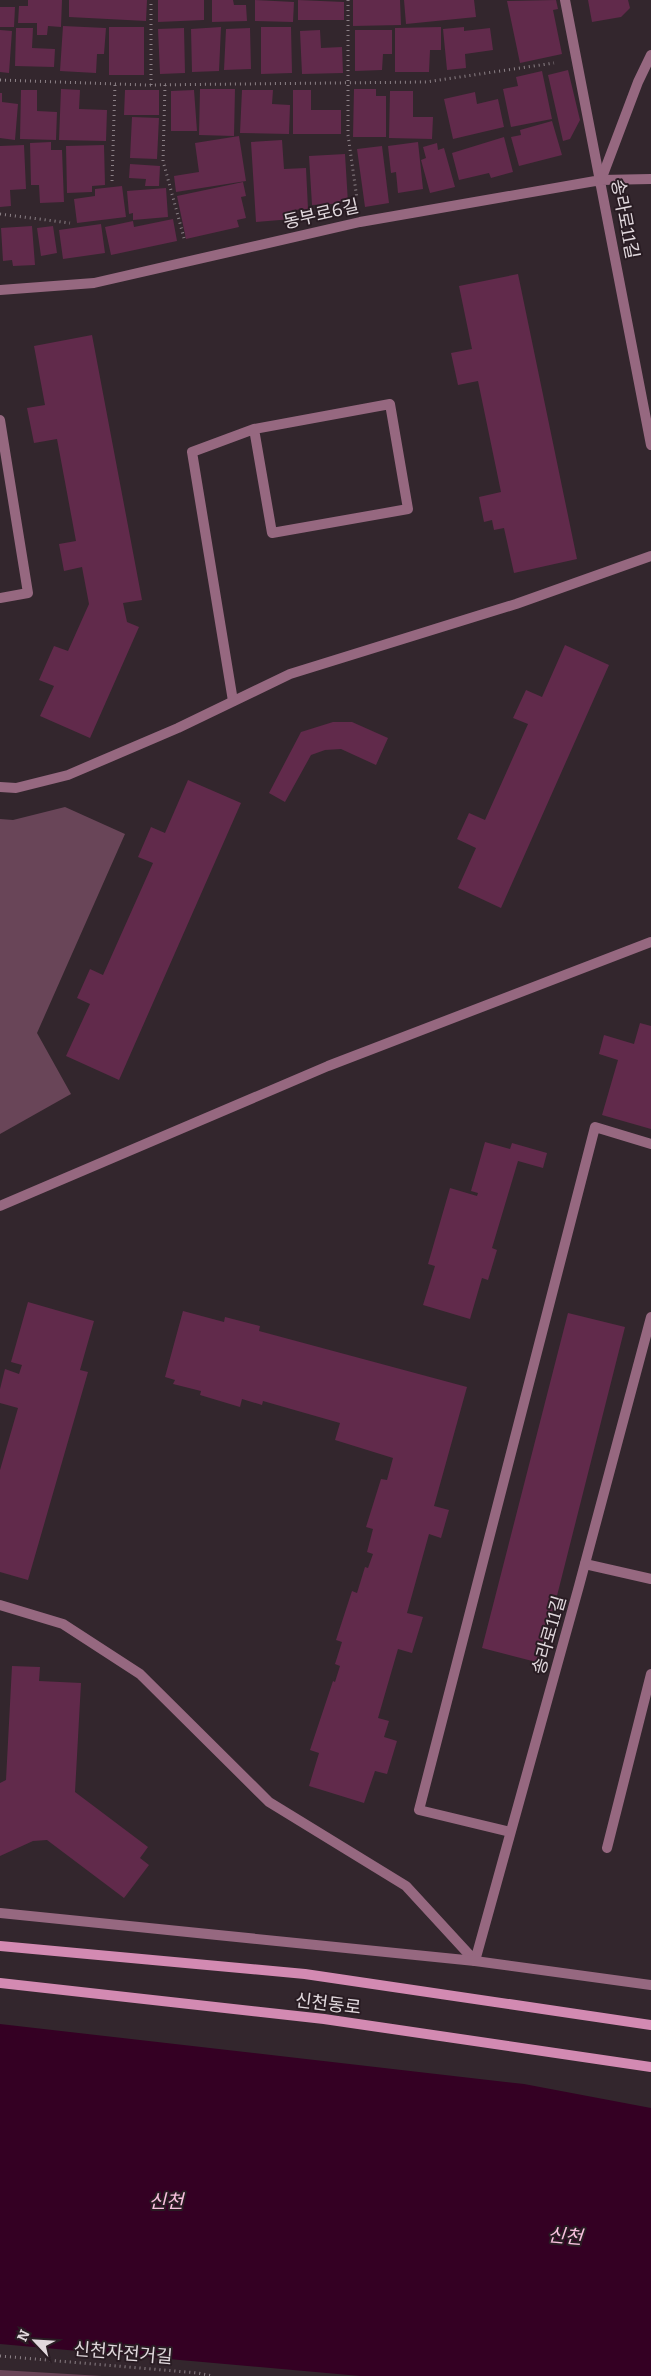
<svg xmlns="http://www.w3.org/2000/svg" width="651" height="2376" font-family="Bitter,'Noto Sans KR',serif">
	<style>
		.green { fill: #694558 }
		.water { fill: #340023 }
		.building { fill: #612a4b }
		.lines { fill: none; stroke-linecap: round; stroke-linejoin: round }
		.path { stroke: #8b8086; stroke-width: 3; stroke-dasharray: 1 4; stroke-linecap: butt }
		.service { stroke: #966880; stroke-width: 10 }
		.minor { stroke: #966880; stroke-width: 10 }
		.tertiary { stroke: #966880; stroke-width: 10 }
		.secondary { stroke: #d38ab2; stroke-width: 10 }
		.labels { text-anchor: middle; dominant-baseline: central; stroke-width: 4; stroke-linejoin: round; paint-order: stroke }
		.street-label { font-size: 18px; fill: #e1d8dd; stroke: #291c23 }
		.water-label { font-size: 19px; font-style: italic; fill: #f8c1de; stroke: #291c23 }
	</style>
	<rect width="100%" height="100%" fill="#33262d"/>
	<path class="green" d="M65,807L125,834L37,1033L71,1094L0,1134V819L13,820Z
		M0,2370L102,2376H0Z"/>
	<path class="water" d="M0,2024L524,2084L651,2108V2376H360L0,2344Z"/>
	<path class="building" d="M28,0H62L61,27L48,26L47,35H37V23H18L19,6H28Z
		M69,0H147L146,21L69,17Z
		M158,0H204V20L158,22Z
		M212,0H233L234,5H246L247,21L212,22Z
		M255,0L294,2L293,22L255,21Z
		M298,0L344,2V20H298Z
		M353,0H400L401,25L353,26Z
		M404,0H474L476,17L406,24Z
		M556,0L558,9L553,10L562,54L520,63L507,1Z
		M588,0H628L630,8L621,17L592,22Z
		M0,7H15L14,27H0Z
		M63,26L106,28L104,54H97L96,73L60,71Z
		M109,27H144V75H109Z
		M221,27L219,71L192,72L191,29Z
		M261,27H291L292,73L261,74Z
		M441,27V50H430L429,72H395V28Z
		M464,27V31L490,28L493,50L465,54L466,68L447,70L443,29Z
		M16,28H33L32,48L55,49L54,67L15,66Z
		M184,28L185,73L160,74L158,29Z
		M250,28L251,69L224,70L226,29Z
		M0,30L12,31L9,73L0,72Z
		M320,30L321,48L342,47L343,73L302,74L300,31Z
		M355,30H392V54H383L382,70L355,71Z
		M568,70L580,120L570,139L563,141L548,75Z
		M542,71L552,119L511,127L503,89L518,86L516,77Z
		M61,89L80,90L79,109L107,110L106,141L59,140Z
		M200,89H235L234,136L199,135Z
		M354,89H376V96H386V137H353Z
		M21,90H37V111L57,112L56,140L20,139Z
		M125,90H159V115H124Z
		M194,90L197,131H171V91Z
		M242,90H273L272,104L290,105L289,134L240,133Z
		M293,90H311V110H341V134H293Z
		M390,91H413V117H433L432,139L389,138Z
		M475,92L477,104L498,99L504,127L453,139L444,99Z
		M0,93H2V102L18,104L15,140L0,138Z
		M132,117L159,118L157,159L130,158Z
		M552,121L562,155L519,166L511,137L521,135L520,130Z
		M239,136L246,181L176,192L174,176L199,172L195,143Z
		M504,137L513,172L491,178L489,173L459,180L452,153Z
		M282,140L284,169L306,168L308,209L292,210V219L256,222L251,142Z
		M51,142V150H62L64,202L40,203L39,185H31L30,143Z
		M418,142L423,189L398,193L396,172L391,173L388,146Z
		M437,143L438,150L444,148L455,187L430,193L421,160L426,158L423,147Z
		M24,145L26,189L10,190L11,206L0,207V146Z
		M104,145L105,185L92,186V192L67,193L66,146Z
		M382,146L389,203L365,207L357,149Z
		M345,154L348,203L312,205L309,156Z
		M130,164L160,166L159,186H145L146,179L129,178Z
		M243,182L246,196L241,197L246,218L237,220L239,227L186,239L177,196Z
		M122,186L126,217L77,223L74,199L95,196V189Z
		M166,188L168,217L133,220V213L129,214L127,191Z
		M173,219L177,241L111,255L105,227L133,221L134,227Z
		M101,224L105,253L63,259L59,230Z
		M32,226L35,265L13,266L12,260L3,261L1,228Z
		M53,226L57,253L41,256L37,228Z
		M518,274L577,559L514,573L504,528L494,530L492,520L484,522L479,497L501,492L478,381L458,385L451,353L472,349L459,286Z
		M92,335L142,600L123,603L127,622L139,627L90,738L40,716L54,686L39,680L54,646L68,651L89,604L82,567L64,571L59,544L76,541L57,439L34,443L27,408L45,405L34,346Z
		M565,645L609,665L501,908L458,888L476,848L457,839L469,813L485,820L528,724L513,718L526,690L542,697Z
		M333,722H352L388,738L376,765L341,749L325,750L311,755L285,802L269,793L301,732Z
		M188,780L241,803L119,1080L66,1056L90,1004L77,998L90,969L103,975L153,863L138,857L151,827L165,833Z
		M640,1023L651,1026V1129L602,1115L618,1060L599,1054L604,1035L634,1044Z
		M485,1142L510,1149L512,1143L547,1153L543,1168L518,1161L492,1248L497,1250L488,1280L482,1278L470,1319L423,1305L435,1266L428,1264L450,1188L477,1196L478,1193L471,1191Z
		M28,1302L94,1321L80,1370L88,1372L28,1580L0,1572V1470L18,1408L0,1403V1389L5,1369L19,1374L22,1365L11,1362Z
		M183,1311L224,1322L225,1317L260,1326L259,1331L467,1387L434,1506L449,1510L441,1538L429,1534L407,1613L423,1617L412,1653L398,1649L378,1718L389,1721L384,1737L397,1741L387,1774L375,1771L364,1803L309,1786L319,1753L310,1750L333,1681L335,1682L340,1666L335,1664L342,1642L336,1640L352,1591L357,1593L365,1567L368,1568L373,1554L367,1552L373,1529L366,1527L381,1479L387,1480L393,1458L335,1440L340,1423L263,1401L262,1405L242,1399L240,1407L200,1395L201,1391L173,1384L175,1380L165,1377Z
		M568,1313L625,1327L540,1663L482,1648Z
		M12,1666L40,1667L39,1681L81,1683L75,1792L148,1847L140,1858L149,1865L124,1898L47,1840L33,1841L0,1856V1783L6,1780Z"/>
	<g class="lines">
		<path class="path" d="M348,0V135L357,199
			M0,80L146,85L426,82L554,63
			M151,85V0
			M165,85L163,161L184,238
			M112,181L115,84
			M0,214L70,223
			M0,2356L198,2373L213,2376"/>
		<path class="service" d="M0,420L28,593L0,598
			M233,701L192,452L254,429L390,404L408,509L272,533L254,429
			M585,1564L651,1579
			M510,1832L419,1810L595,1127L651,1144
			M607,1848L651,1674"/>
		<path class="minor" d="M565,0L651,445
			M0,290L94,283L360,222L601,180L651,179
			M0,787L16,788L68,775L178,728L290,674L516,604L651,556
			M0,1206L328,1066L651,942
			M0,1605L63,1624L140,1674L269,1802L406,1886L475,1961
			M475,1961L579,1586L651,1317"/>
		<path class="tertiary" d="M601,180L638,82L651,55
			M0,1913L475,1961L651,1985"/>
		<path class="secondary" d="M0,1946L305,1974L651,2025
			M0,1983L324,2019L651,2067"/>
	</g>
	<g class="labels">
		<g class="street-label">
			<text transform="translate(321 214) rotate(-13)">동부로6길</text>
			<text transform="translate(625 219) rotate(79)">송라로11길</text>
			<text transform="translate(549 1635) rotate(-74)">송라로11길</text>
			<text transform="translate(328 2004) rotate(7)">신천동로</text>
			<text transform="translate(123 2353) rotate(5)">신천자전거길</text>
		</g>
		<g class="water-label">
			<text x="166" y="2201">신천</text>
			<text transform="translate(565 2236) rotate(5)">신천</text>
		</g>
	</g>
	<g transform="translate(35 2341) rotate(295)" stroke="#291c23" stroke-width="4" paint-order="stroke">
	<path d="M0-4L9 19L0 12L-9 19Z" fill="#e1d8dd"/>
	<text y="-8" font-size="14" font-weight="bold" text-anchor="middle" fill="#e1d8dd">N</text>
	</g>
</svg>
